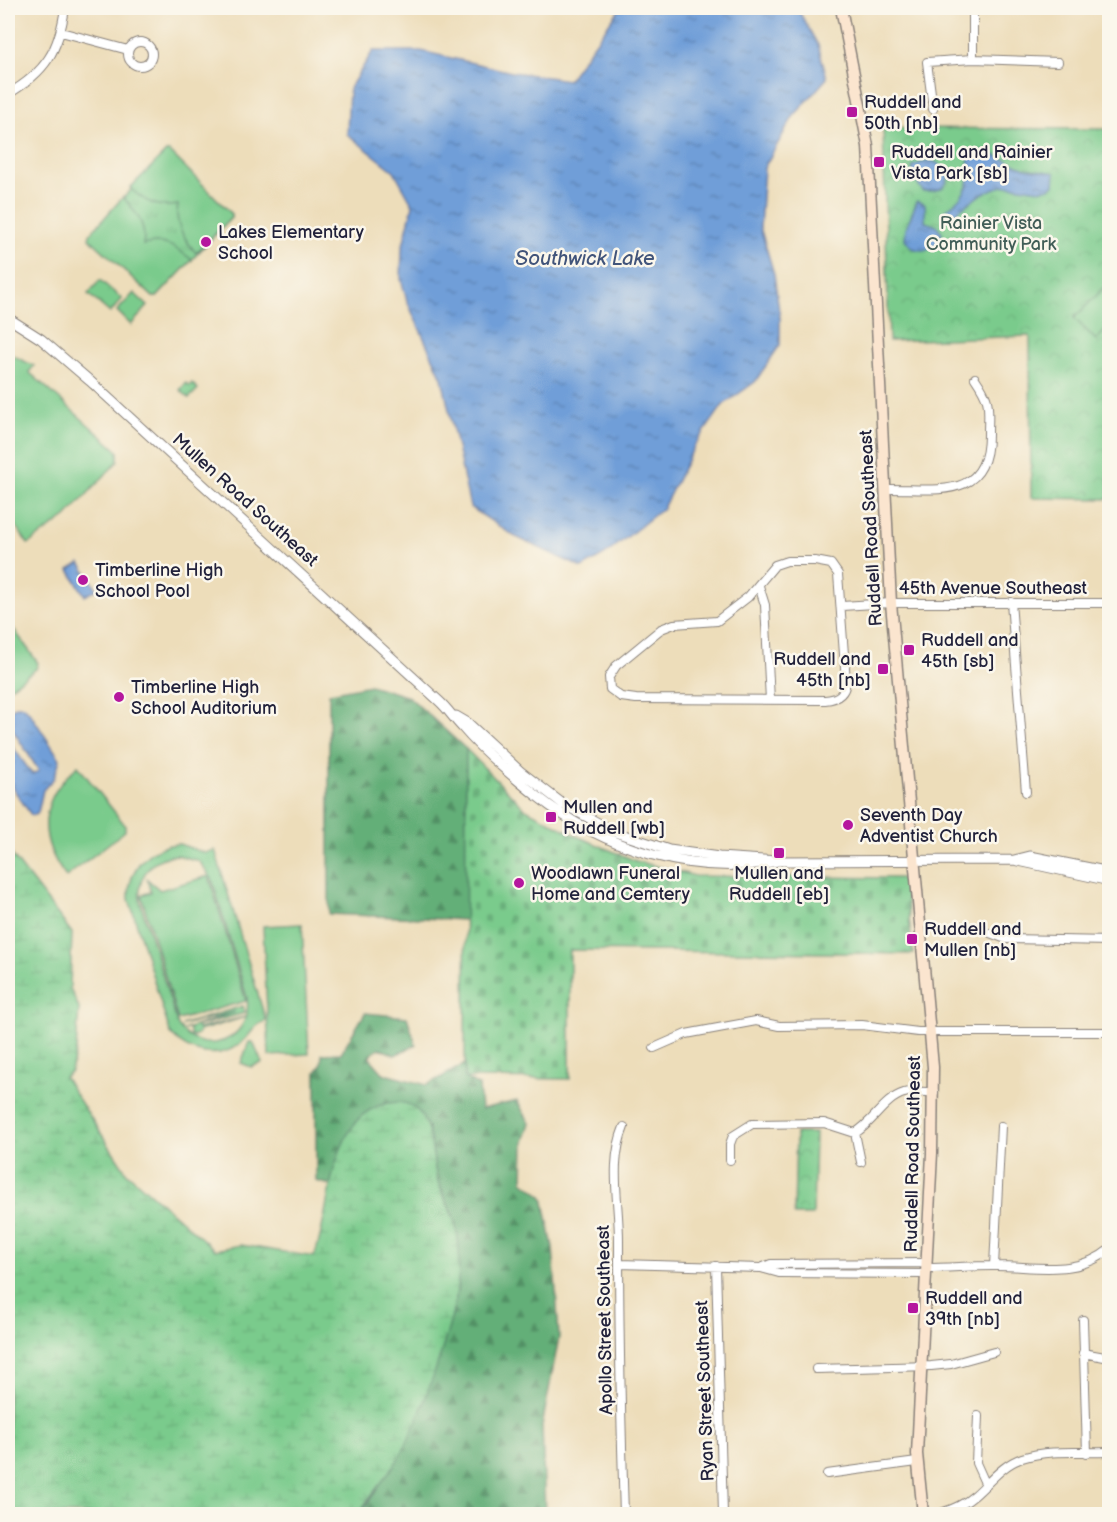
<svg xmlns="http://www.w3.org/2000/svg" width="1117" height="1522" font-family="'Balsamiq Sans',sans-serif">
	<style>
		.grass { fill: url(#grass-tufts); stroke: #4e7664; stroke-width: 1.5 }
		.forest { fill: url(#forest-firs); stroke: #42685a; stroke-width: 1.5 }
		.wetland { fill: url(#wetland-marsh); stroke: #4e7664; stroke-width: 1.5 }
		.cemetery { fill: url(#cemetery-stones); stroke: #4e7664; stroke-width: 1.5 }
		.park { fill: url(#park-crowns); stroke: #4e7664; stroke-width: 1.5 }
		.garden { fill: #7acb8c; stroke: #4e7664; stroke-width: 1.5; fill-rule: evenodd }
		.water { fill: url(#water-ripples); stroke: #48608a; stroke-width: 1.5 }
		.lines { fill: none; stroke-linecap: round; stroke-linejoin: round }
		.minor-casing { stroke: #88807a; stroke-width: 10 }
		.tertiary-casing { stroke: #88807a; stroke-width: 11 }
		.secondary-casing { stroke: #88807a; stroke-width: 13 }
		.minor { stroke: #fff; stroke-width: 8 }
		.tertiary { stroke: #fff; stroke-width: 9 }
		.secondary { stroke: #fbe5cf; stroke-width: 10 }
		.poi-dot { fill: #b5179e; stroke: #fbf7ec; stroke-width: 2 }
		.labels { text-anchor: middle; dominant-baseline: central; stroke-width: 5; stroke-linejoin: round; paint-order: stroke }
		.poi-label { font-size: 18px; fill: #22223b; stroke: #fbf7ec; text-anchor: start }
		.park-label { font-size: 18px; fill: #415d57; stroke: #fbf7ec }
		.street-label { font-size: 18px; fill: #22223b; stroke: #fbf7ec }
		.water-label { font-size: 20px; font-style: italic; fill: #41547a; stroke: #fbf7ec }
	</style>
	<defs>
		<pattern id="grass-tufts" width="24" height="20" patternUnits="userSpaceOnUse" patternTransform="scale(1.5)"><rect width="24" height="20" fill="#7acb8c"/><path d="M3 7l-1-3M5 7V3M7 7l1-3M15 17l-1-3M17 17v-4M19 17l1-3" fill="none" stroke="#69ae7a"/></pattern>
		<pattern id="forest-firs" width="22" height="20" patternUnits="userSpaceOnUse" patternTransform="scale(1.5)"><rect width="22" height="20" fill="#63af78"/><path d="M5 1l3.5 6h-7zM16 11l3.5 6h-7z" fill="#518e64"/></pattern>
		<pattern id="wetland-marsh" width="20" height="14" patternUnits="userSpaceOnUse" patternTransform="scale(1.5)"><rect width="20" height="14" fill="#7acb8c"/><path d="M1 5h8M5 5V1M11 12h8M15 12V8" fill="none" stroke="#69ae7a"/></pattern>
		<pattern id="cemetery-stones" width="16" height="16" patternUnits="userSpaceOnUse" patternTransform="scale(1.5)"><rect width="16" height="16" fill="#7acb8c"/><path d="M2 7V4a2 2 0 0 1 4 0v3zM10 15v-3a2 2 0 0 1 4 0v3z" fill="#69ae7a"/></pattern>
		<pattern id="park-crowns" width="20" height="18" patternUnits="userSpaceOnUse" patternTransform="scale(1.5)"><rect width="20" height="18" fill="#7acb8c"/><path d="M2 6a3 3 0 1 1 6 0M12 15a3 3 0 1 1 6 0" fill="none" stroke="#69ae7a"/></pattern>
		<pattern id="water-ripples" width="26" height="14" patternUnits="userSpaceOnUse" patternTransform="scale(1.5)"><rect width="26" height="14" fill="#6f9ed8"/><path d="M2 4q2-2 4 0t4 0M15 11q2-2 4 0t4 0" fill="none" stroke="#5b80b0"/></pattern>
	</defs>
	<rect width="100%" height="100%" fill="#fbf7ec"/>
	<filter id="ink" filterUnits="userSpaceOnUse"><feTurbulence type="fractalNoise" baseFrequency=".0167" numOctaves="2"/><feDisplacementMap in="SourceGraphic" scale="12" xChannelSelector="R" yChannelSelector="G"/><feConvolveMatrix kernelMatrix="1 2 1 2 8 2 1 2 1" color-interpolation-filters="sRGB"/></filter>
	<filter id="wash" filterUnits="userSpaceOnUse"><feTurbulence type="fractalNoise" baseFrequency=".008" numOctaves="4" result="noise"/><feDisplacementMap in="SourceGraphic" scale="24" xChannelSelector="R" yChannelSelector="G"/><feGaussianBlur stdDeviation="1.35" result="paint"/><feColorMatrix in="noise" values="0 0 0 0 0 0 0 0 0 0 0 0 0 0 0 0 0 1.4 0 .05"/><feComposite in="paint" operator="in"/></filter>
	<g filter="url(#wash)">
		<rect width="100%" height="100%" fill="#edddba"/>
		<path class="grass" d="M166,152L232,214L231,218L157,297H153L90,234Z"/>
		<path class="forest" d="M370,685L409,697L466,749V920L329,914V693Z
			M365,1013L407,1017L416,1045L395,1055L379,1048L369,1057L384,1074L427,1085L465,1064V1078L479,1086L481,1109L517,1101L530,1123L524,1142L523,1181L543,1197L553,1247L559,1337L542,1426L545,1514H359L377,1490L381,1480L393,1467L410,1433L452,1316L458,1287L454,1218L437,1179L428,1127L355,1123L339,1156L330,1185L316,1181V1072L321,1065L322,1054L341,1053Z"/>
		<path class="wetland" d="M8,850L72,933L70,988L79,1008L76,1050L71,1071L64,1077L127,1173L215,1250L241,1245L314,1257C330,1214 326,1162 355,1123C362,1113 377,1105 389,1103C433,1095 430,1150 437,1179C441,1193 448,1204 453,1217C461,1236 460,1268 457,1289C452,1328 416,1435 393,1467C382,1483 368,1497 359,1514H8Z"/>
		<path class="cemetery" d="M466,749L524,808L579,837L636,861L695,876L901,878L905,882L913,954L570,950V1079L465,1078Z"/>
		<path class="park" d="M883,128L1109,129V499L1031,498L1030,336L889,341Z
			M100,280L122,299L110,313L88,294Z
			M186,383L189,386L192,383L198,389L189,398L180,390Z
			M796,1133H815L813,1215H794Z"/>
		<path class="garden" d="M166,152H170L232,214L231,218L196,253C184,238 174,225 178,205C158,209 145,202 130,188Z
			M123,197C136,212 147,225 143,245C164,239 176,247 192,260L157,297H153L89,238L90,234Z
			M1109,283V327L1096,340L1074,318Z
			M134,293L148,306L131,325L117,311Z
			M8,353L34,366L29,372L118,451V461L66,517L28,544L8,515Z
			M8,621L38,663L36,669L8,689Z
			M78,766L125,825V831L66,877C36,837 39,798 78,766Z
			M179,844L205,853L215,850L266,1021C253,1025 252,1034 242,1042C219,1062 188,1054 170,1033L129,899C128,868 148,846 179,844ZM177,855L199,861L212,879L247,998C253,1040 203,1060 178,1026L140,901C137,876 151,857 177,855Z
			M209,876L246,1001L178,1020L141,895L151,892L147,879L160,890Z
			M302,924L309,1054L269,1056L263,926Z
			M243,1006L245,1013L197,1026L198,1029L245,1017L199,1031V1034L191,1036L189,1028L184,1030L235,1012L182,1025Z
			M249,1042H253L262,1063L251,1067L241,1063Z"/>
		<path class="water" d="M625,8H797L818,45L827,78L793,117L764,168L760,227L774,274L780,318V345L755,382L723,405L695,445L663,508L606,554L582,568L514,536L470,507L442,378L407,301L401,279L402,249L413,205L394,171L347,134L349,89L373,51H421L512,72L568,80L619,10Z
			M976,151H985L1025,168L1055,173L1054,185C1042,196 1018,183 1003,186C981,191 963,207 946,220L941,214C953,204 969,194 969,177C969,168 967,162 970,153Z
			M929,160L937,163L949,174C947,190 938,191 923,191L912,176L913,166Z
			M917,201L925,204V222L937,226L942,233C937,247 928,254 912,248L905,239L906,228Z
			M80,563L97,589L85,596L69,570Z
			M16,706H24L30,713L60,759L54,778L43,790L38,813L35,815H31L8,781V740L32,774L39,771L9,724L8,712Z"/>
	</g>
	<g filter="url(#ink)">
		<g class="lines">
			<g class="minor-casing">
				<path id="minor" d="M973,8V59
					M1109,8L1110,40
					M61,32L128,50
					M128 54a12 12 0 1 1 24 0a12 12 0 1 1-24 0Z
					M8,94C46,72 59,50 65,8
					M933,109L927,62L973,59L1058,62
					M885,489C935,488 988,502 988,435C988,406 992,403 975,378
					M815,561L831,564L838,574L846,681C845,694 838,699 825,700L636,699L621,697L610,689L609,677L616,666L661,629L674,624L717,621L748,597L775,565L787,561Z
					M759,586L765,605L770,700
					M1011,602L1026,792
					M842,606L891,603H1110
					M990,933L1006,939L1110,941
					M654,1048L686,1034L756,1021L779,1026L862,1025L918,1032H1104
					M624,1127C609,1163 619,1201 619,1240C619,1331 621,1423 624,1514
					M855,1133L861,1162
					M730,1160V1144L733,1136L752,1124L824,1123L855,1133C873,1123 884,1099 904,1093C913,1091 925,1092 934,1092
					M1108,1187L1110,1194
					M619,1264L761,1268
					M716,1266L723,1514
					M994,1266L1001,1126
					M926,1268C948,1268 970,1266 992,1266C1032,1265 1076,1278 1110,1249
					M926,1274L779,1273L761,1268L771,1264L927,1263
					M1083,1320L1087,1453
					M1083,1353L1110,1358
					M816,1369L931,1366L951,1364L994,1352
					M978,1416L976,1463L985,1483
					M827,1474L917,1462
					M938,1514C952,1509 964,1505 975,1495C990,1482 1002,1465 1022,1458C1048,1449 1082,1453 1110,1452"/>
			</g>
			<g class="tertiary-casing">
				<path id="tertiary" d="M8,318L41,339L90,381L439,701C448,709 454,719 463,728C484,753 512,776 537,796C603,849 695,877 778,861
					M456,716L468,723L520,771L563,804L615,832L669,850L719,857L778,861L1014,860L1110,881
					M1014,860L1030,856L1110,872"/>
			</g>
			<g class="secondary-casing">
				<path id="secondary" d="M841,8L868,146L891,603L933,1067L932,1153L917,1454L923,1514"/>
			</g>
			<use href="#minor" class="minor"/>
			<use href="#tertiary" class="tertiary"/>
			<use href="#secondary" class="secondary"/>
		</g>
	</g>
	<g class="poi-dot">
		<rect x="846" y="106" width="12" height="12" rx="3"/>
		<rect x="873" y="156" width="12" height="12" rx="3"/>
		<circle cx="206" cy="242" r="6"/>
		<circle cx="83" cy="580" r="6"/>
		<rect x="903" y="644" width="12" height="12" rx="3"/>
		<rect x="877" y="663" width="12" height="12" rx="3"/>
		<circle cx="119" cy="697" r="6"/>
		<rect x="545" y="811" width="12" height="12" rx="3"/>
		<circle cx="848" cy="825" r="6"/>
		<rect x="773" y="847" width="12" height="12" rx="3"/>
		<circle cx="519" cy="883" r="6"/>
		<rect x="906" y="933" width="12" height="12" rx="3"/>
		<rect x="907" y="1302" width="12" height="12" rx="3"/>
	</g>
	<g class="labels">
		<g class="poi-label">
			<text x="864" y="102">Ruddell and<tspan x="864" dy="21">50th [nb]</tspan></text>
			<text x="891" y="152">Ruddell and Rainier<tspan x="891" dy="21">Vista Park [sb]</tspan></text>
			<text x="218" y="232">Lakes Elementary<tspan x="218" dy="21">School</tspan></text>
			<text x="95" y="570">Timberline High<tspan x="95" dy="21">School Pool</tspan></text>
			<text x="921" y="640">Ruddell and<tspan x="921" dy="21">45th [sb]</tspan></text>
			<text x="871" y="659" text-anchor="end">Ruddell and<tspan x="871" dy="21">45th [nb]</tspan></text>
			<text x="131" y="687">Timberline High<tspan x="131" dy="21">School Auditorium</tspan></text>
			<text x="563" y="807">Mullen and<tspan x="563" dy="21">Ruddell [wb]</tspan></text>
			<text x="860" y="815">Seventh Day<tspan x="860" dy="21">Adventist Church</tspan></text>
			<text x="531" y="873">Woodlawn Funeral<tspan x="531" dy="21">Home and Cemtery</tspan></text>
			<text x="779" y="873" text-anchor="middle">Mullen and<tspan x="779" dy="21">Ruddell [eb]</tspan></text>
			<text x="924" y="929">Ruddell and<tspan x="924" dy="21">Mullen [nb]</tspan></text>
			<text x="925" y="1298">Ruddell and<tspan x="925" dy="21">39th [nb]</tspan></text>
		</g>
		<g class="park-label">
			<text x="991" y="223">Rainier Vista<tspan x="991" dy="21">Community Park</tspan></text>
		</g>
		<g class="street-label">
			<text transform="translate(245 500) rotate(42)">Mullen Road Southeast</text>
			<text transform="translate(871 528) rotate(-93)">Ruddell Road Southeast</text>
			<text x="993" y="588">45th Avenue Southeast</text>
			<text transform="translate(913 1154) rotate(-89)">Ruddell Road Southeast</text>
			<text transform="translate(605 1320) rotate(-91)">Apollo Street Southeast</text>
			<text transform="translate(705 1391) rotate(-92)">Ryan Street Southeast</text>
		</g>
		<g class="water-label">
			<text x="585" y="259">Southwick Lake</text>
		</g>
	</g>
	<rect width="1117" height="1522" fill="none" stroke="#fbf7ec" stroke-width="30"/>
</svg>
